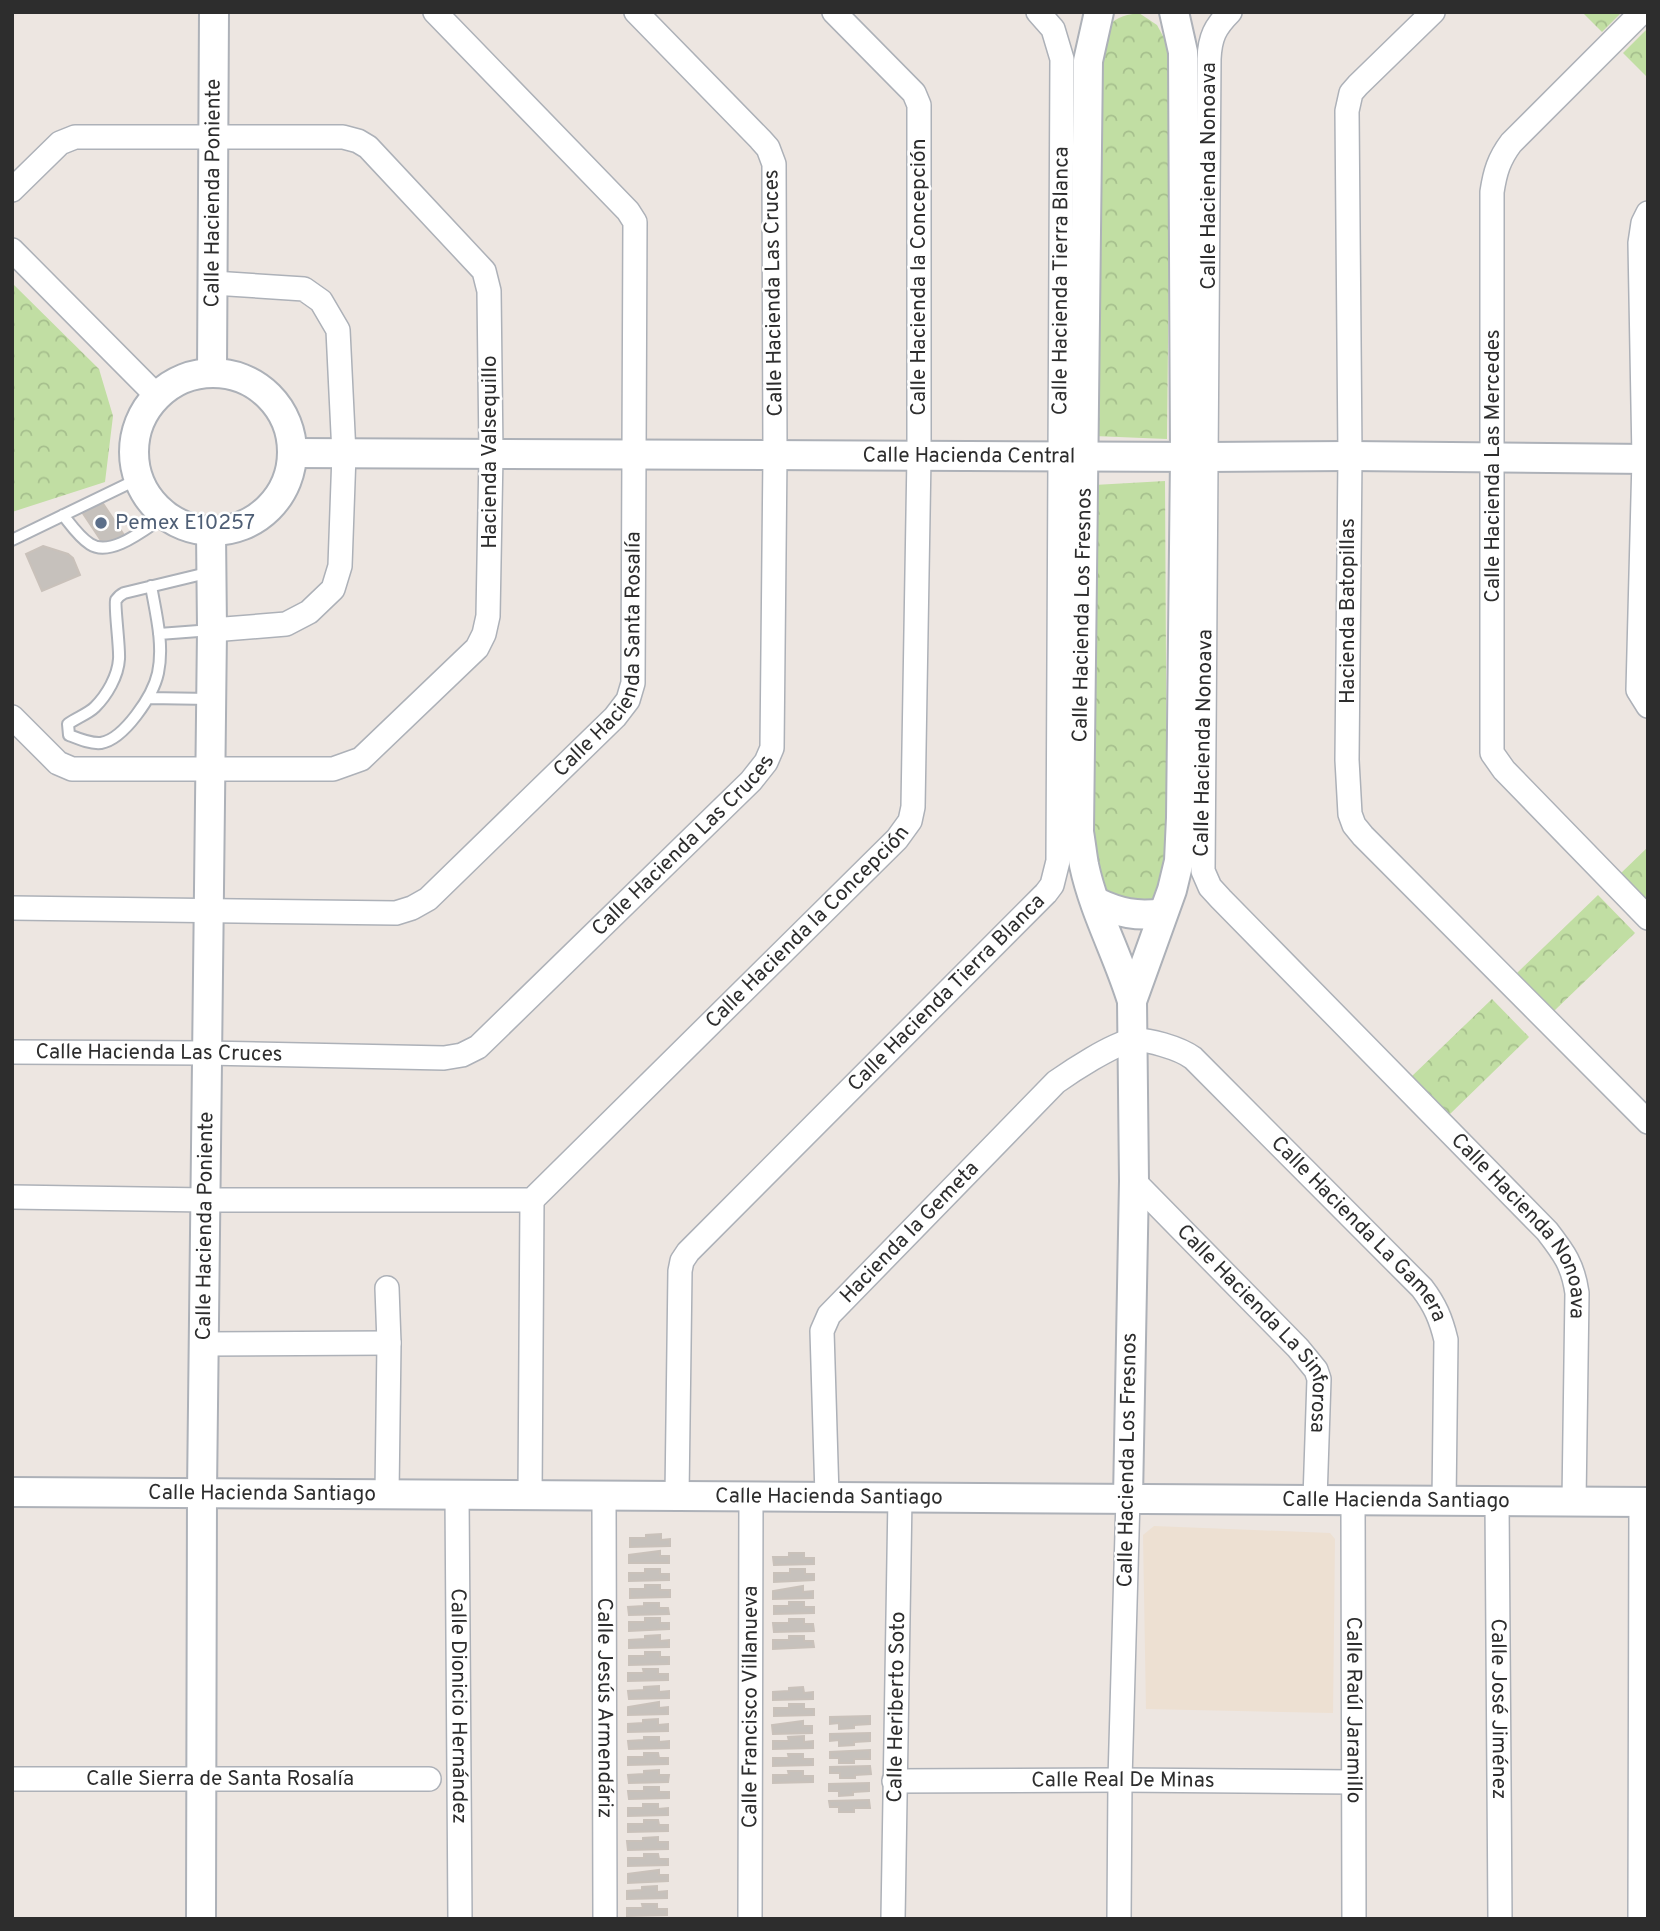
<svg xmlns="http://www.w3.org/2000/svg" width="1660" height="1931" font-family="Overpass,sans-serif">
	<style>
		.education { fill: #ede0d2 }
		.park { fill: url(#park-crowns) }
		.building { fill: #c6c1bc; stroke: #c9c1ba; stroke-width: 2 }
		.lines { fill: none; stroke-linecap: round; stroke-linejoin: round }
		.service-casing { stroke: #adb1b8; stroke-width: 14 }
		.minor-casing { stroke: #adb1b8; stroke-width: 26 }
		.tertiary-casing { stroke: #adb1b8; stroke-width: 32 }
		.service { stroke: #fff; stroke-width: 10 }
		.minor { stroke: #fff; stroke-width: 23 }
		.tertiary { stroke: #fff; stroke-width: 28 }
		.service-dot { fill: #5c6f8a; stroke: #fff; stroke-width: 2.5 }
		.labels { text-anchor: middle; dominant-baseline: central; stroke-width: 5; stroke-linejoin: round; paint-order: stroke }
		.street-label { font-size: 21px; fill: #2d2d2d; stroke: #fff }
		.service-label { font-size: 21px; fill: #4e5e75; stroke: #fff; text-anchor: start }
	</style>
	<defs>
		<pattern id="park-crowns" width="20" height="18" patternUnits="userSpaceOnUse" patternTransform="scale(1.75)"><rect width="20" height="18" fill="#c1dea3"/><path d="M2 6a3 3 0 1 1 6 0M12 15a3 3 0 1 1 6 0" fill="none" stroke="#a6bf8d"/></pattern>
	</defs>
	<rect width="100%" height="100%" fill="#ede6e1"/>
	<path class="education" d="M1154,1526L1330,1533L1335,1539L1333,1713L1146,1709L1143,1535Z"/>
	<path class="park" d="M1582,12H1622L1602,32Z
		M1139,13L1157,25L1171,51L1167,439L1094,436L1093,63C1106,33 1103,17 1139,13Z
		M1648,28V78L1623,53Z
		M12,283L99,369L113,416L105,482L12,512Z
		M1165,481L1167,843L1164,874L1151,906L1099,895L1090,872L1094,485Z
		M1648,847V902L1620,874Z
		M1598,895L1635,933L1554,1011L1517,973Z
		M1492,999L1529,1037L1449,1115L1411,1077Z"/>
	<path class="building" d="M100,499L124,535L106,548L82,512Z
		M43,546L68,554L73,558L80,575L42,591L26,554Z
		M661,1534V1540L670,1539V1546L630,1547V1538H646V1535Z
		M660,1551V1556H669V1563H629V1555Z
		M789,1553H804V1558H814V1564L774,1565L773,1557H789Z
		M645,1569H660V1574H669V1580L629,1581V1573H645Z
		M790,1569H805V1574H814V1580L774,1582V1573H790Z
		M645,1585H660V1590H670V1597L630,1598V1589H645Z
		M803,1586V1592L813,1591V1598L773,1599V1591Z
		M789,1602H804V1607H814V1613L774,1614V1606H789Z
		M644,1603H659V1608H668L669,1614L629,1615L628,1607L644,1606Z
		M645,1618H660V1623H669V1629L629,1631V1622H645Z
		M789,1619H804V1624H813L814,1631L774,1632L773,1623H789Z
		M660,1635V1641L669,1640V1647L629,1648V1640L645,1639V1636Z
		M789,1636H804V1641H813L814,1647L773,1649V1640H789Z
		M645,1652H660V1657H669V1664L629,1665V1656H645Z
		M643,1669H658V1674H668V1680L628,1681V1673H644Z
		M659,1686V1692L669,1691V1698L629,1699L628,1691L644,1690V1687Z
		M803,1687L804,1693L813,1692V1699L773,1700V1692L789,1691V1688Z
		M659,1702V1708L668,1707V1714L628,1715V1707Z
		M789,1704H804V1709H814V1715L774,1716V1708H789Z
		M870,1716V1724L854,1725V1728L839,1729V1723L830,1724V1717Z
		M658,1719V1725L668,1724V1731L628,1732V1724L643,1723V1720Z
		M803,1721V1726H812V1733L773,1734L772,1725Z
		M870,1733V1741L854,1742V1745L839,1746V1740L830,1741V1734Z
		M804,1736V1742L813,1741V1748L773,1749V1741H789L788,1737Z
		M644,1737H659V1742L669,1741V1748L629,1749L628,1741L644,1740Z
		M870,1750V1759H854V1763H839V1758H830V1752Z
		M644,1753H658L659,1758H668V1764L628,1765V1757H644Z
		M788,1754H803V1759H813V1765L773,1766V1758H789Z
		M870,1766L871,1774L855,1775V1778H840V1773H830V1767Z
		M659,1770V1775H669L668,1782L629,1783L628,1775L644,1774V1771Z
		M788,1771H803V1776H813V1782L773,1783V1775H789Z
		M869,1783V1791L853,1792V1795L839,1796V1791H829V1784Z
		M644,1787H659V1792H669V1798L629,1799L628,1791H644Z
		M869,1800L870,1808H854V1812H839V1807H830L829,1801Z
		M643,1804H658V1809L668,1808V1815L628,1816V1808H643Z
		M644,1820H658L659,1825H668V1831L628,1832V1824H644Z
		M658,1837V1842H668V1849L628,1850L627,1841H643V1838Z
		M644,1854H658L659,1859H668V1865L628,1866V1858H644Z
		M659,1870V1875H668V1881L628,1883V1874Z
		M657,1886V1892L667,1891V1898L627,1899V1891L642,1890V1887Z
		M642,1904H657V1909H667V1915L627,1916V1908H643Z"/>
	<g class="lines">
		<g class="service-casing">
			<path id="service" d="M63,515C71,525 79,537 90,544C111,558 146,528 165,516
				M12,540L138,479
				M151,586C156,614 164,645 158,673C153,696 124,739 101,743C90,744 79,739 69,735L68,724C76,718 88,714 95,707C107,695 118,676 119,659C120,648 114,605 116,600C118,597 120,595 124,593L211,572
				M159,634L212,630
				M148,698L211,699"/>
		</g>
		<g class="minor-casing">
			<g id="minor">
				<path id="s1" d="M1230,12C1215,27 1210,37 1209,59L1203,871L1210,887L1221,899L1547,1231C1564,1253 1573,1265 1577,1293L1574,1501"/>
				<path d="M1433,12L1358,85L1351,93L1347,111L1350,456L1347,760L1350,814L1354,825L1363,836L1648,1122"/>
				<path d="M1642,12L1511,143C1499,159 1495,172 1492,192V753L1504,770L1648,918"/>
				<path d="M12,190L60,143L75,137H343L358,141L368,147L484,271L489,291L491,454L488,616L484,634L477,648L361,759L333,769H72L58,763L12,717"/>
				<path d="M1648,213L1643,223L1640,243L1644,459L1638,690L1648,706"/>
				<path d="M12,250L157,396"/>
				<path d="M212,630L286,624L309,612L333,589L340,566L344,454L338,330L321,301L304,289L213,283"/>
				<path id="s2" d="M12,908L396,913L412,908L428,899L615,717L628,700L633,683L635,222L628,211L435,12"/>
				<path id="s3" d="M12,1052L206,1053L444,1058L462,1055L478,1047L751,781L766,762L772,748L775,455L774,164L768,148L760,139L636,12"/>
				<path id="s4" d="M1134,1181L1298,1348L1316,1370L1319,1379L1315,1499"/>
				<path id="s5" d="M12,1197L206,1200H532L897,839L910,821L913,807L919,456V105L914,93L834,12"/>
				<path d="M387,1288L389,1343L387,1493"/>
				<path d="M205,1344L389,1343"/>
				<path id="s6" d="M457,1494L460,1919"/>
				<path id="s7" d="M677,1495L680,1271L682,1261L688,1252L1046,893L1052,885L1058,861L1062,59L1053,29L1038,12"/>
				<path d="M530,1496L532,1200"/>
				<path id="s8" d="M604,1496L605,1919"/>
				<path id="s9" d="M827,1496L822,1331L829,1315L1056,1082C1073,1070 1110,1046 1130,1041C1145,1037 1181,1049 1193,1058L1422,1288C1435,1305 1441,1319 1446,1340L1444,1501"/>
				<path id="s10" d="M1353,1500L1354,1919"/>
				<path id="s11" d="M1497,1501L1500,1919"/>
				<path id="s12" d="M12,1779H429"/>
				<path id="s13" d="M894,1781L1120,1780L1352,1782"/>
				<path id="s14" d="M750,1919L751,1496"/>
				<path id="s15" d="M893,1919L900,1497"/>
				<path d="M1119,1919L1120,1780L1128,1498"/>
				<path d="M1640,1919L1641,1502"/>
			</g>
		</g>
		<g class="tertiary-casing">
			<g id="tertiary">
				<path d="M1099,12L1088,61L1079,832C1081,843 1082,854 1084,865C1094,912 1118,955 1132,1001"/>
				<path id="s16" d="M212,373L214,12"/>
				<circle cx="213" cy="452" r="79"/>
				<path id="s17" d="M292,453L1207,457L1350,456L1648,459"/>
				<path d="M1096,902C1119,913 1137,917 1163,913"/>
				<path id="s18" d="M12,1492L1648,1502"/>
				<path d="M1128,1498L1134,1181L1132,1001L1172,890L1179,861L1181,818L1185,457L1183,52L1174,12"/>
				<path id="s19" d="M201,1919L202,1492L212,630L211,532"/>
			</g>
		</g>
		<use href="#service" class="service"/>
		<use href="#minor" class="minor"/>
		<use href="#tertiary" class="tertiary"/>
	</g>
	<circle class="service-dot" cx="101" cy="523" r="7"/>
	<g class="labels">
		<g class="street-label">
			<text transform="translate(1209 176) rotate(-90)">Calle Hacienda Nonoava</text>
			<text stroke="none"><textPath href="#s16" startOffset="180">Calle Hacienda Poniente</textPath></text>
			<text transform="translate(919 277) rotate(-90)">Calle Hacienda la Concepción</text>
			<text stroke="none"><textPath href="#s7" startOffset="1367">Calle Hacienda Tierra Blanca</textPath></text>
			<text transform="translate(774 293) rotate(-91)">Calle Hacienda Las Cruces</text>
			<text transform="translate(490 452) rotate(-90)">Hacienda Valsequillo</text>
			<text stroke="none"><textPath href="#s17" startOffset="677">Calle Hacienda Central</textPath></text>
			<text transform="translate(1493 466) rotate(-90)">Calle Hacienda Las Mercedes</text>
			<text transform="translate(1348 611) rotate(-90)">Hacienda Batopillas</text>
			<text transform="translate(1083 615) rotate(-89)">Calle Hacienda Los Fresnos</text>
			<text stroke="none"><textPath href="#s2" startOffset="735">Calle Hacienda Santa Rosalía</textPath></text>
			<text transform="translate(1204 743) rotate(-89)">Calle Hacienda Nonoava</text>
			<text stroke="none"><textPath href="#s3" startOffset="756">Calle Hacienda Las Cruces</textPath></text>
			<text stroke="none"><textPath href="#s5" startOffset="908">Calle Hacienda la Concepción</textPath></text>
			<text stroke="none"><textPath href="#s7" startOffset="611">Calle Hacienda Tierra Blanca</textPath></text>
			<text stroke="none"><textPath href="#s3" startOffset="147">Calle Hacienda Las Cruces</textPath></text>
			<text stroke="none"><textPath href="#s19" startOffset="693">Calle Hacienda Poniente</textPath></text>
			<text stroke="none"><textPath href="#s1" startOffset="1346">Calle Hacienda Nonoava</textPath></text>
			<text stroke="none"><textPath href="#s9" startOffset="898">Calle Hacienda La Gamera</textPath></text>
			<text stroke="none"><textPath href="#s9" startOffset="298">Hacienda la Gemeta</textPath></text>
			<text stroke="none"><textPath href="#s4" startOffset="196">Calle Hacienda La Sinforosa</textPath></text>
			<text transform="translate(1128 1460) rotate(-89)">Calle Hacienda Los Fresnos</text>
			<text stroke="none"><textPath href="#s18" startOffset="250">Calle Hacienda Santiago</textPath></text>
			<text stroke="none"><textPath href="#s18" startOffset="817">Calle Hacienda Santiago</textPath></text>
			<text stroke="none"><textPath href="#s18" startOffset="1384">Calle Hacienda Santiago</textPath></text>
			<text stroke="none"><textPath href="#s6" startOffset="212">Calle Dionicio Hernández</textPath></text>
			<text stroke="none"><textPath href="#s8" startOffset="212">Calle Jesús Armendáriz</textPath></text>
			<text stroke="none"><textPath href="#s14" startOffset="212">Calle Francisco Villanueva</textPath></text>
			<text stroke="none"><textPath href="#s15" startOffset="212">Calle Heriberto Soto</textPath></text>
			<text stroke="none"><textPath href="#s10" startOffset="210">Calle Raúl Jaramillo</textPath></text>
			<text stroke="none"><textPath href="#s11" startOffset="208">Calle José Jiménez</textPath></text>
			<text stroke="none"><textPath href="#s12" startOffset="208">Calle Sierra de Santa Rosalía</textPath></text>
			<text stroke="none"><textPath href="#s13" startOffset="229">Calle Real De Minas</textPath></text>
		</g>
		<g class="service-label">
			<text x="115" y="523">Pemex E10257</text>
		</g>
	</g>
	<rect width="1660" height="1931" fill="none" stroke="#2d2d2d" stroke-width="28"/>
</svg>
